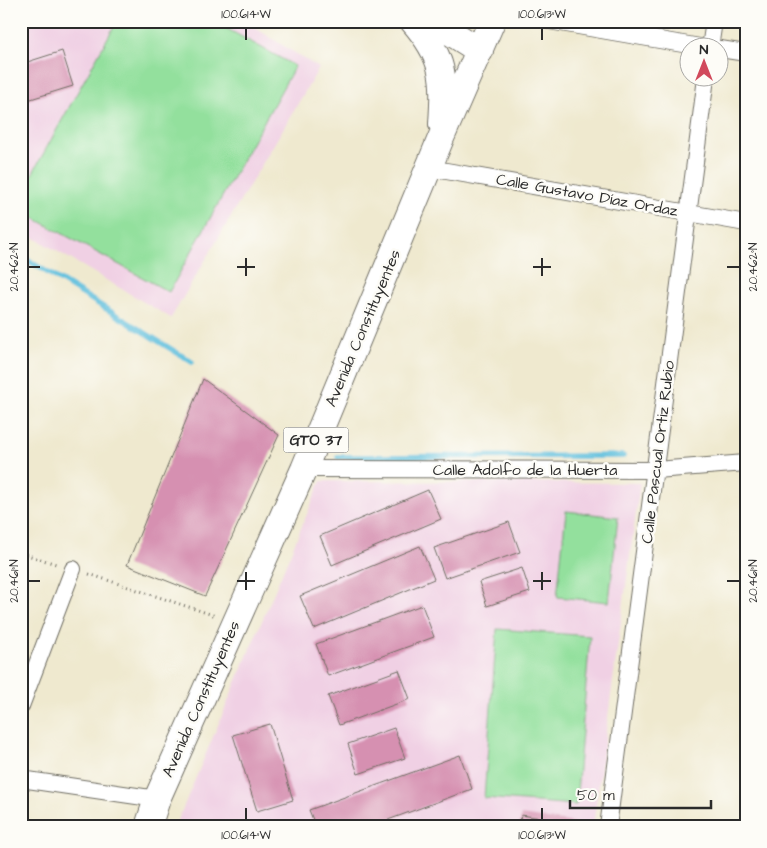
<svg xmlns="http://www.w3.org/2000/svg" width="767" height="848" font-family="'Architects Daughter',sans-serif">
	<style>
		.built { fill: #f0d0e4 }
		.green { fill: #93e09d; stroke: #5f8664 }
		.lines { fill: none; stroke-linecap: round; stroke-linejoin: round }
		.stream { stroke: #5fbfdd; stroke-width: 5.5 }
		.building { fill: #d690b1 }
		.street-casing { stroke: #706e64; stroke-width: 18 }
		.primary-casing { stroke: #706e64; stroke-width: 28 }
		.path { stroke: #706e64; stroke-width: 3; stroke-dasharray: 1 4; stroke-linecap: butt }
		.street { stroke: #fff; stroke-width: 16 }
		.primary { stroke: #fff; stroke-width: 26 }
		.ticks { fill: none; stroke: #2b2b2b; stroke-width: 2 }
		.labels { text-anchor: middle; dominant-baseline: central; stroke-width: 5; stroke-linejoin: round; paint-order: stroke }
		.shield { fill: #fdfcf7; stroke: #6a6a68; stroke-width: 1 }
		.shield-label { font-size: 15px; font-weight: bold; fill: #2b2b2b }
		.street-label { font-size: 16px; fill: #2b2b2b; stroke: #fdfcf7 }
		.neatline { fill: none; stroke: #2b2b2b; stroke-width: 2 }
		.ticks-label { font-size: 12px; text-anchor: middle; fill: #2b2b2b }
	</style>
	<rect width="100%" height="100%" fill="#fdfcf7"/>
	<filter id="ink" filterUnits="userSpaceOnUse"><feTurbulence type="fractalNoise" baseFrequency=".02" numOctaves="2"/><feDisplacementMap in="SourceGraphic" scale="10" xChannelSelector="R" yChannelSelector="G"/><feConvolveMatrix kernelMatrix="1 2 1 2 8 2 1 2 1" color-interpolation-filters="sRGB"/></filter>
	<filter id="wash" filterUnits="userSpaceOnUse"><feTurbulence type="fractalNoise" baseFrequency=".0096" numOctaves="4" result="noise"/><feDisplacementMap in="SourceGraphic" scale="20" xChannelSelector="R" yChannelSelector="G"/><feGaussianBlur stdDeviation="1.12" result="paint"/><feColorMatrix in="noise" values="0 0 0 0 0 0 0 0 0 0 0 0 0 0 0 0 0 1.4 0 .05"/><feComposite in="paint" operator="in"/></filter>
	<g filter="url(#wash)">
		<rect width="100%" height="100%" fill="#efe9cf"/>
		<path class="built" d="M21,21H244L319,68L171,318L21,230Z
			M321,481L640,483L593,827H175Z"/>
		<path class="green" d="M117,21H213L295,66L169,292L21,211V194Z
			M566,511L618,517L609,602L557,597Z
			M497,629L590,636L576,805L484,798Z"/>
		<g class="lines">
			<path class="stream" d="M21,256L192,362
				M338,457L623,456"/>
		</g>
		<g id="blocks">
			<path class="building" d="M62,51L73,86L21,102V64Z
				M203,379L279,435L205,596L127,565Z
				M428,490L441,519L332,565L320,536Z
				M509,522L520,552L445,578L434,548Z
				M420,546L434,579L314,629L300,596Z
				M522,568L530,592L487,606L479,582Z
				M422,605L434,637L328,676L316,644Z
				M399,670L410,699L339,725L328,696Z
				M270,724L293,800L257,811L233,735Z
				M394,728L405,758L358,774L348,744Z
				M460,755L472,789L369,827H316L309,810Z
				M521,815L589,825V827H519Z"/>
		</g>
	</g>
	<g filter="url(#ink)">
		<use href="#blocks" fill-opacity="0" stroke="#706e64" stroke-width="1"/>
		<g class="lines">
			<g class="street-casing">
				<path id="street" d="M549,21L706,48
					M710,48L714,21
					M720,49L746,53
					M429,168L746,223
					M304,469L656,470L746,463
					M21,706L73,569
					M21,779L157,799
					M608,827L706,78"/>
			</g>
			<g class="primary-casing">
				<path id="primary" d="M413,21C445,58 445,78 442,124
					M433,21L480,51
					M148,827L157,799L304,469L441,138L492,21"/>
			</g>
			<path class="path" d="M21,553L56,564
				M89,574L216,616"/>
			<use href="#street" class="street"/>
			<use href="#primary" class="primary"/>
		</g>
	</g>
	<path class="ticks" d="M246,28V40M542,28V40M246,258V276M542,258V276M28,267H40M237,267H255M533,267H551M727,267H740M246,572V590M542,572V590M28,581H40M237,581H255M533,581H551M727,581H740M246,808V820M542,808V820"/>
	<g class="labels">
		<rect class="shield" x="283.5" y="427.5" width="65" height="25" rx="4"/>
		<g class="shield-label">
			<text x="316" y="440">GTO 37</text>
		</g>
		<g class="street-label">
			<text transform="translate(587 195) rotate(10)">Calle Gustavo Díaz Ordaz</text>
			<text transform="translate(363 328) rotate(-67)">Avenida Constituyentes</text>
			<text transform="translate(658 452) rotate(-83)">Calle Pascual Ortiz Rubio</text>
			<text x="525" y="470">Calle Adolfo de la Huerta</text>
			<text transform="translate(201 699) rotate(-66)">Avenida Constituyentes</text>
		</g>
	</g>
	<rect width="767" height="848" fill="none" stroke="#fdfcf7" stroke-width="55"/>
	<g transform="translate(704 62)"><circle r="24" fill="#fdfcf7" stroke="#a9a8a5"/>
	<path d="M0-4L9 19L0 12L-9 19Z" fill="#d1495b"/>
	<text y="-8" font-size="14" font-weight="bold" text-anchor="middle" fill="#2b2b2b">N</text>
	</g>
	<path d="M570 800v8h141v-8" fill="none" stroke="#2b2b2b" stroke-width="2.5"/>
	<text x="577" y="800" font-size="15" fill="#2b2b2b" stroke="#fdfcf7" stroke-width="4" paint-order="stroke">50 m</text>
	<rect x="28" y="28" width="712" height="792" class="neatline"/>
	<g class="ticks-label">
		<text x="246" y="18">100.614°W</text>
		<text x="542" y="18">100.613°W</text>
		<text transform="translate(14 267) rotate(-90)" y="4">20.462°N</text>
		<text transform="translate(753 267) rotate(-90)" y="4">20.462°N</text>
		<text transform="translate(14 581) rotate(-90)" y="4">20.461°N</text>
		<text transform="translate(753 581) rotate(-90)" y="4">20.461°N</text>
		<text x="246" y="839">100.614°W</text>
		<text x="542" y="839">100.613°W</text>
	</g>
</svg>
